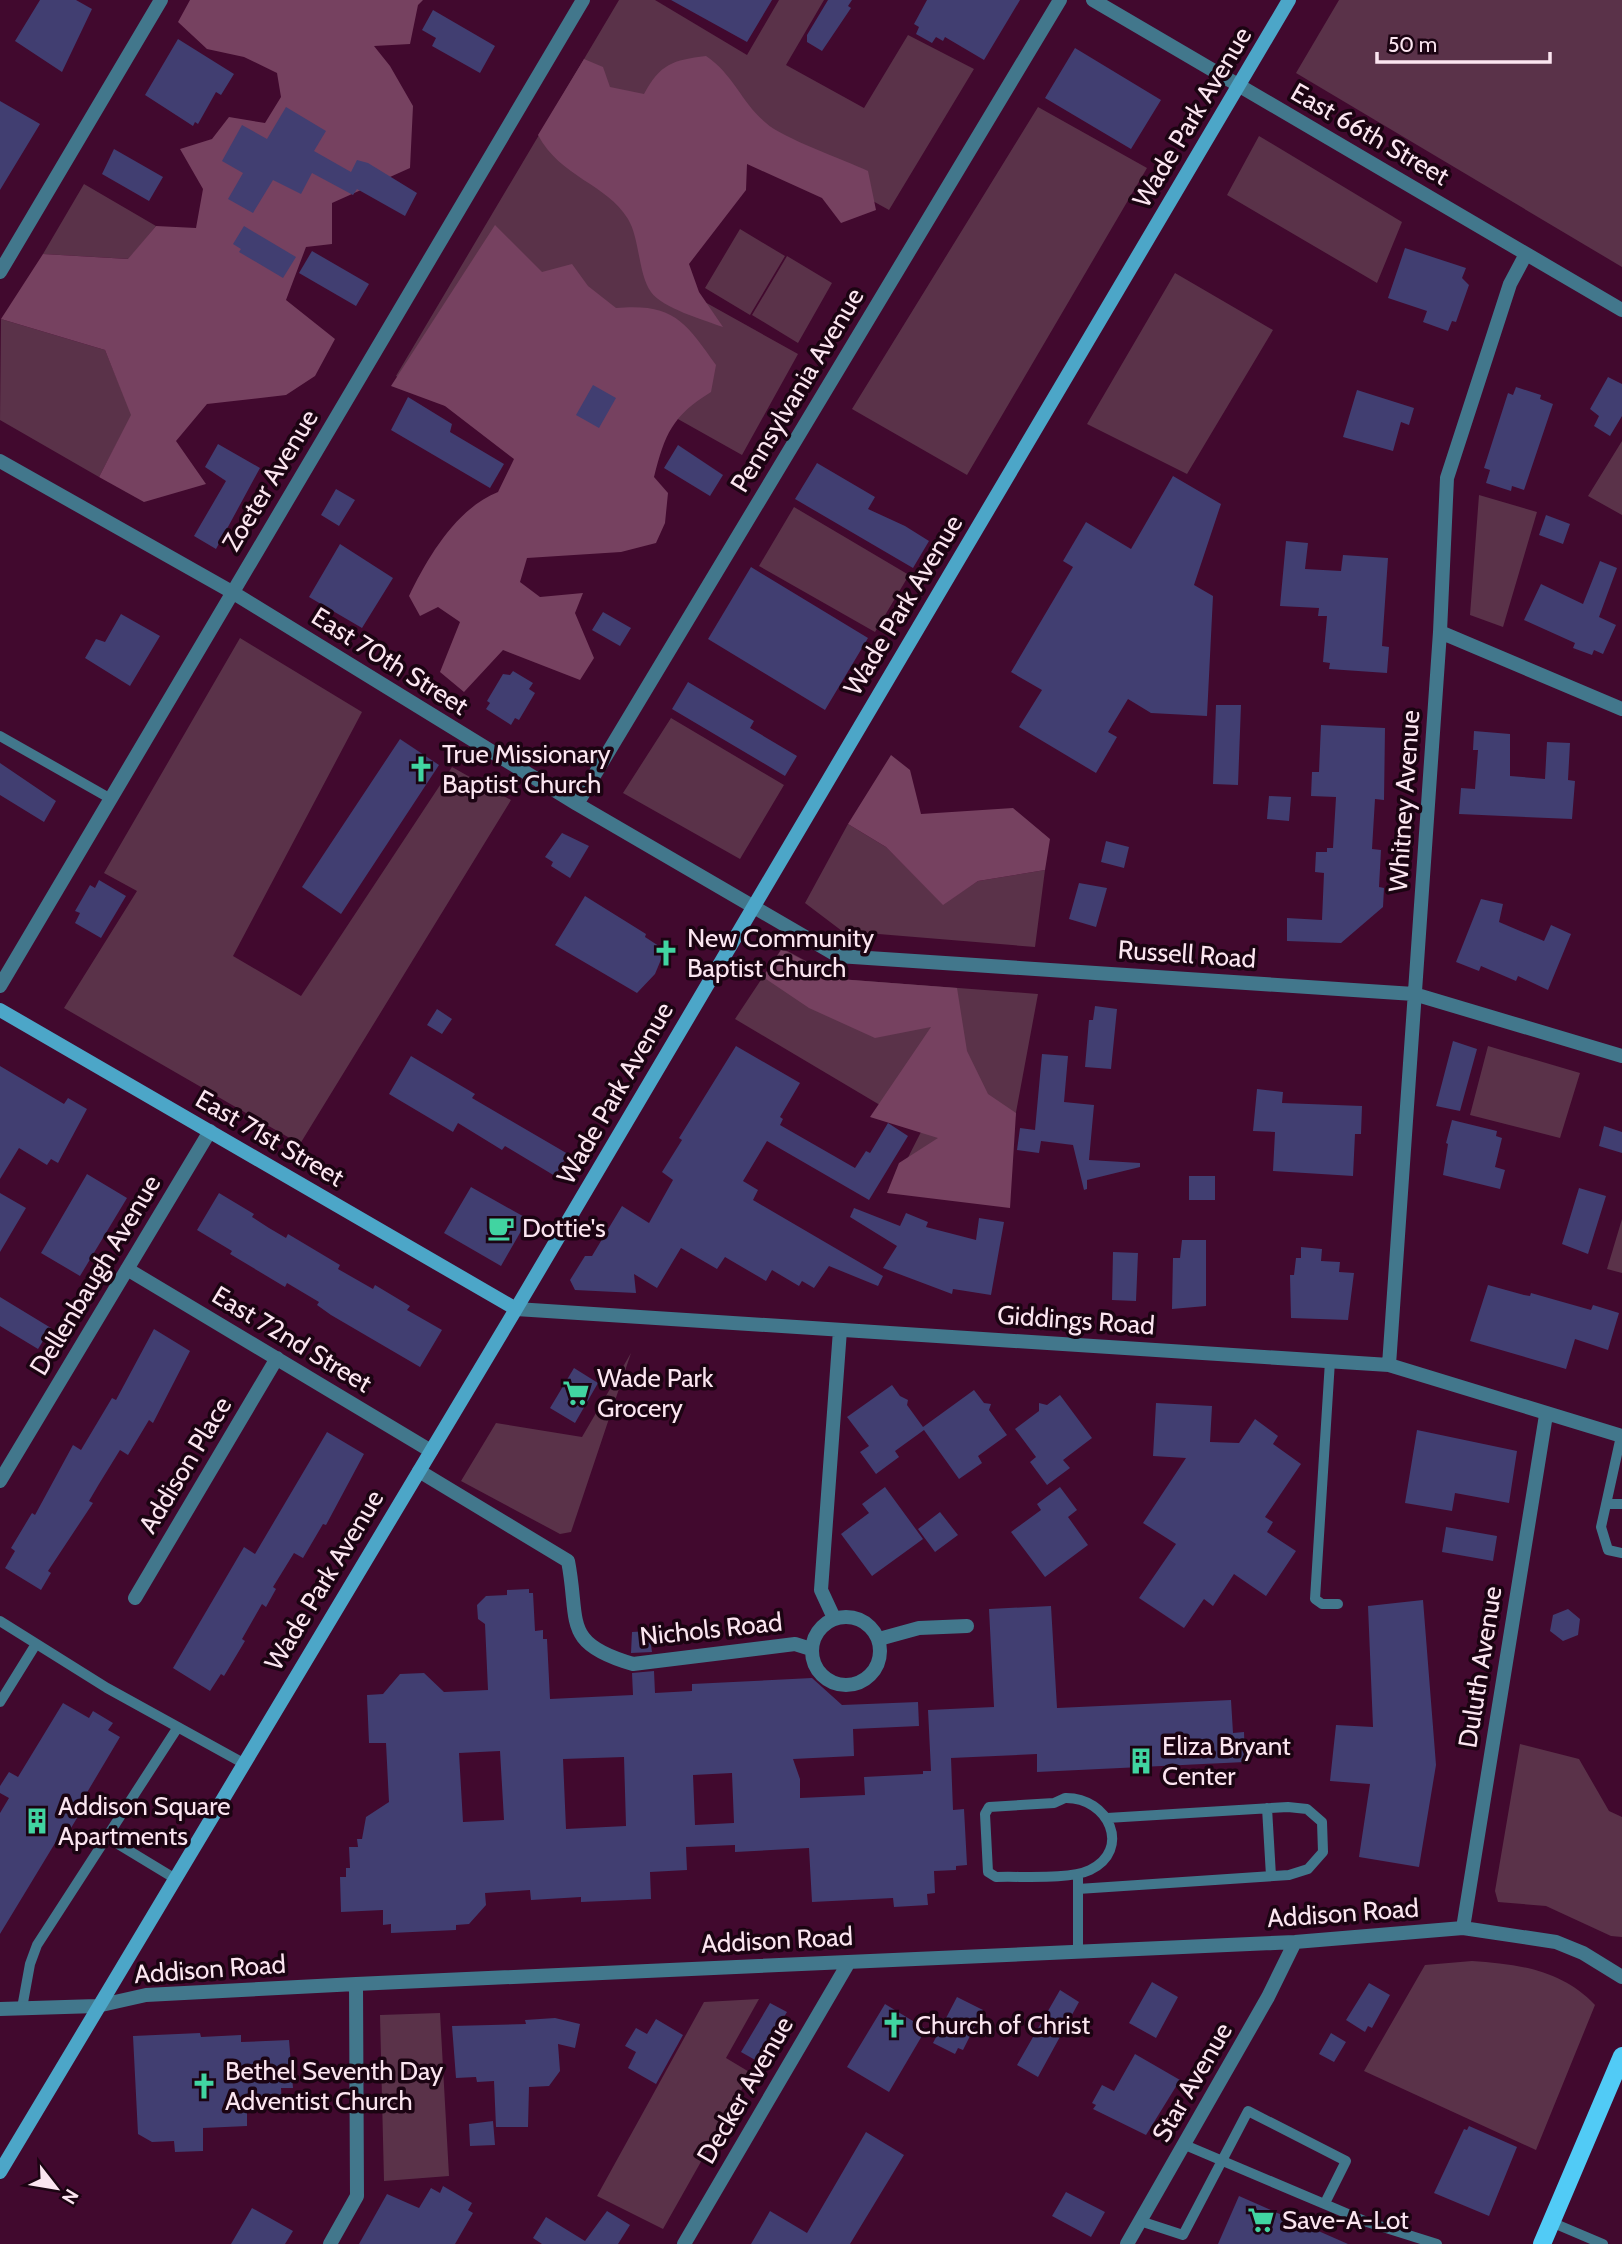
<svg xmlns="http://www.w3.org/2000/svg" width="1622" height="2244" font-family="Cabin,sans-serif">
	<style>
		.green { fill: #5a3249 }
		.forest { fill: #764160 }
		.building { fill: #413e71; fill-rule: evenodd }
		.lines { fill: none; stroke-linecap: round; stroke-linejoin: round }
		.lane { stroke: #42778c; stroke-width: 10 }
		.street { stroke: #42778c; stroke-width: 14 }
		.secondary { stroke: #4ca6c8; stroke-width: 14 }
		.primary { stroke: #51cbf6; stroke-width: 18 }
		.labels { text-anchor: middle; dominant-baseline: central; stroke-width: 7; stroke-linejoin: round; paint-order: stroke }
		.street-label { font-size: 26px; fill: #fbe5f0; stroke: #1b0412 }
		.poi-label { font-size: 26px; fill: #fbe5f0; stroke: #1b0412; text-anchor: start }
	</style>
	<rect width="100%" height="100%" fill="#41092e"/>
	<path class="green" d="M619,0H655L747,55L779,0H824L786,65L864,108L908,35L974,69L889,210L714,113L660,277L798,354L742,455L571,359L518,450L396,376Z
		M1339,0H1622V267L1296,73Z
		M1038,107L1147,168L967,475L852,409Z
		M1259,136L1402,222L1377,283L1227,195Z
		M84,184L156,226L129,259L43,254Z
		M740,229L785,256L750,315L705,288Z
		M787,256L832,283L798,343L752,315Z
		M1175,273L1273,330L1187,474L1087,424Z
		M1,319L105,350L132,415L99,477L0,420Z
		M1622,441V515L1588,496Z
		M1479,495L1537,512L1503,627L1470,615Z
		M794,507L909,575L875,632L759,566Z
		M240,638L362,712L233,956L301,996L452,767L511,800L300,1144L64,1008L137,891L104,873Z
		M671,718L784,785L740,859L623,793Z
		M848,824L886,847L943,904L978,881L1045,870L1035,947L842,931L805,903Z
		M782,948L839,979L1038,994L1001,1193L893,1187L922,1130L735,1019Z
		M1488,1046L1580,1073L1560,1138L1470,1115Z
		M1622,1219V1273L1607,1269Z
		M631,1353L571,1532L560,1534L461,1481L496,1423L582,1437Z
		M1520,1744L1579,1759L1609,1811L1622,1817V1937L1611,1936L1546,1906L1498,1902L1495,1891Z
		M1472,1961C1518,1964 1562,1970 1595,2005L1536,2150L1364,2071L1425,1965Z
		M759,1999L726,2058L751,2073L663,2229L597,2196L704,2002Z
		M440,2013L449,2176L384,2181L380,2015Z"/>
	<path class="forest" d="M190,0H423L418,5L410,44L374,46L390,66L413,106L410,168L332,203V244L306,247L286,300L335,339L315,376L286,395L207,404L176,441L206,484L144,502L99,477L131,415L105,350L1,319L43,254L128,259L156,226L196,228L203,189L180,149L212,139L229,117L265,123L281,97L277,73L244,57L207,49L178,22Z
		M706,56C734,75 741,102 766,123C782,138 845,160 868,171L876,210L841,223L822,198L747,164L746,190L689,264L699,292L723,327C704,320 662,308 651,292C638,274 640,239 628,219C607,184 560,177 538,135L584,59L603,67L610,87L644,94C660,64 673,60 706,56Z
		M495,225L542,272L572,264L588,286L616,308C673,303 685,321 716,365L711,392C672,416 665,434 654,477L668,493L665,523L656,543L621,552L527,558L520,582L540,597L583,593L575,613L594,658L580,680L503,650L464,692L440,672L460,622L438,607L420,616L409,596C428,557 456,509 498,492L514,459L445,406L391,386Z
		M891,755L910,770L921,814L1013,808L1050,839L1045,870L978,881L943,905L886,847L848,824Z
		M782,949L839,979L957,988L967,1051L988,1094L1016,1113L1010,1208L887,1193L899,1163L938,1138L870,1117L931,1027L875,1038L809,1008L763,977Z"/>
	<path class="building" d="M40,0H76L92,9L62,72L15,41Z
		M671,0H772L747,42Z
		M828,0H852L848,6L851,8L822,51L807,42V35Z
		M927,0H1020L984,60L945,37L943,41L936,37L932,43L916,34L919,27L914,24Z
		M433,10L495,46L480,73L432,46L436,38L422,30Z
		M178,39L234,74L221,95L216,92L198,124L195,122L193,126L145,95Z
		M1075,48L1161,100L1131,149L1045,98Z
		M0,101L40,124L0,190Z
		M286,107L326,131L314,151L351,172L357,160L368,163L417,193L405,216L357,189L353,195L312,173L301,194L273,180L253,213L228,199L243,173L222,161L242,125L267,139Z
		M114,149L163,177L149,201L102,174Z
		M244,226L296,257L283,278L239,252L241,249L233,244Z
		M1405,248L1466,268L1462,278L1469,285L1456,322L1452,321L1448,331L1423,322L1427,311L1388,298Z
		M312,251L369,284L356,306L299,273Z
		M1608,377L1622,384V416L1610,436L1594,426L1599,416L1590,409Z
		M593,385L616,398L599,428L576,415Z
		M1516,387L1541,395L1540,399L1553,404L1524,490L1512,486L1511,491L1486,483L1490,470L1484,468L1508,393L1513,395Z
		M1357,390L1414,408L1409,425L1401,422L1393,451L1343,437Z
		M408,397L452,424L450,432L504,464L490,488L391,430Z
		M218,444L260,468L216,549L194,536L226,481L205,467Z
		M678,445L723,475L710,496L664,468Z
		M817,463L875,497L868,509L905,526L929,541L913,568L795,499Z
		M1173,476L1221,504L1194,585L1213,596L1207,716L1151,713L1128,699L1108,732L1117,737L1096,773L1019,727L1042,690L1011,672L1073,567L1063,561L1086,522L1131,549Z
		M336,489L355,500L339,526L321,515Z
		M1546,515L1570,524L1563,544L1539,535Z
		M1286,541L1308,543L1305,569L1341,571L1343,555L1388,558L1382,646L1389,647L1387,673L1329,669L1330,663L1323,662L1327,616H1318L1319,608L1280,606Z
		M340,544L393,578L362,628L309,597Z
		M1600,561L1617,568L1599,617L1616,625L1603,654L1594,650L1592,655L1573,648L1575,643L1524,620L1541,584L1583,604Z
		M751,567L868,638L825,710L708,639Z
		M603,612L631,628L620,646L592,630Z
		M121,614L160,636L130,686L85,658L96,639L105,642Z
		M513,671L533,683L529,689L535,693L519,720L515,718L511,725L486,709L490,703L487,701L503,674L510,675Z
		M688,682L754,721L750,728L797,756L785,776L672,709Z
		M1216,705H1241L1238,785L1213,784Z
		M1321,725L1385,728L1384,800L1375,799L1372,849L1381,850L1379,887L1384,888L1383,907L1341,943L1287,941V918L1322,920L1324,873L1315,872L1316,852H1327V848H1333L1336,797L1311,796L1312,772H1319Z
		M1474,731L1510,734V776L1545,779L1547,742L1570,743L1568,780L1575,781L1572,819L1459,814L1461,788L1475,789L1478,750H1473Z
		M400,739L439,765L341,914L302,887Z
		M0,763L56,801L44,822L0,795Z
		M1269,796L1291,797L1289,821L1267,819Z
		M562,833L589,846L570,878L551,866L553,862L545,857Z
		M1106,841L1129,847L1124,868L1101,862Z
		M99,880L126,896L101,938L75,923L80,913L75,911L90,885L95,888Z
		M1079,883L1107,888L1096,927L1069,919Z
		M585,896L646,934L645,937L665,950L655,974L637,993L555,945Z
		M1481,899L1503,904L1499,922L1544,941L1551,925L1571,934L1548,990L1518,976L1516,981L1481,966L1479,971L1456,962Z
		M1095,1006L1117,1009L1111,1069L1085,1067L1089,1020H1093Z
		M437,1009L452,1019L442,1034L427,1025Z
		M1453,1041L1477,1049L1460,1111L1436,1106Z
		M736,1046L800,1083L780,1117L783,1119L780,1125L855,1168L866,1151L870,1153L888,1123L908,1136L869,1200L767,1141L743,1181L758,1190L753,1200L883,1276L878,1286L829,1266L814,1288L802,1281L799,1286L772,1270L766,1281L725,1257L717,1269L681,1248L657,1288L634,1274L636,1293L575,1290L570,1280L585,1256H592L622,1206L649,1223L673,1180L662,1172L682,1140L679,1138Z
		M1042,1054L1068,1056L1064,1102L1094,1105L1089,1160L1140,1163V1167L1087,1180V1189L1084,1190L1073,1145L1041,1141L1039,1153L1017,1150L1020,1128L1035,1130Z
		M411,1056L475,1094L472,1098L568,1154L555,1176L505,1146L502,1150L458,1123L453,1132L389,1094Z
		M0,1066L64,1104L68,1098L87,1109L58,1163L51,1159L47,1165L19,1148L0,1179Z
		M1257,1089L1283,1092L1282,1103L1362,1106L1361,1134H1355L1353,1176L1273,1171L1275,1132L1253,1131Z
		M1452,1120L1497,1131L1496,1136L1502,1138L1495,1167L1505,1170L1500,1189L1443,1175L1448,1144L1446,1143Z
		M1604,1126L1622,1132V1153L1599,1146Z
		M87,1174L127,1198L80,1276L41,1253Z
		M1189,1176H1215V1200H1189Z
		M471,1187L528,1219L501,1266L444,1233Z
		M1579,1188L1606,1196L1588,1254L1562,1244Z
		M0,1193L26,1208L0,1252Z
		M219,1193L254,1214L252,1217L269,1228L286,1238L288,1234L340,1265L338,1269L373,1289L375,1285L410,1306L407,1310L442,1330L420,1367L331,1315L317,1305L319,1302L287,1283L285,1287L230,1254L232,1251L197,1230Z
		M854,1208L900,1226L906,1213L928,1222L926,1227L976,1240L979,1218L1004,1222L991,1295L953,1289L952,1294L883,1268L897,1246L850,1217Z
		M1182,1240H1206V1306L1172,1309L1173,1258H1180Z
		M1301,1247L1322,1249L1321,1261L1340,1262L1339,1272L1354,1273L1348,1320L1291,1318L1290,1275H1294L1296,1258H1301Z
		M1113,1252L1138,1253L1136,1301L1112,1300Z
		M1488,1285L1524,1295L1530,1296L1531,1293L1591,1310L1593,1305L1619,1313L1608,1350L1575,1339L1566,1369L1470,1341Z
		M0,1297L51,1328L38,1349L0,1326Z
		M154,1329L190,1351L153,1423L149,1420L128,1455L120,1450L99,1484L89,1501L93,1503L48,1571L51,1573L41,1590L5,1568L15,1551L11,1548L32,1513L35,1515L73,1445L81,1450L112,1398L116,1400Z
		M574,1368L598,1383L575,1423L550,1408Z
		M892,1385L900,1396L908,1400L907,1405L923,1427L974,1390L984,1403L991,1404L989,1410L1007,1435L978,1456L982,1463L959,1479L924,1430L895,1451L899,1457L876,1474L860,1452L869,1446L847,1417Z
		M1060,1395L1092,1438L1063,1460L1070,1468L1047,1485L1030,1462L1036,1457L1015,1429L1039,1411V1403L1047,1405Z
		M1156,1403L1212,1406L1210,1442L1239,1443L1255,1419L1278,1436L1273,1444L1301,1464L1265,1517L1273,1522L1267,1532L1296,1551L1266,1596L1234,1574L1213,1606L1204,1599L1184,1628L1139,1598L1176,1544L1143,1523L1186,1458L1153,1456Z
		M1417,1430L1517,1451L1509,1503L1455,1493L1452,1511L1405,1503Z
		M327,1432L364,1454L326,1525L323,1524L303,1558L294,1553L273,1587L276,1589L266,1607L262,1604L242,1639L245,1641L224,1676L221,1674L210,1691L173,1668L244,1547L255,1554Z
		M885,1487L923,1539L872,1576L841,1534L869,1513L862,1504Z
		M1060,1487L1077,1510L1068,1517L1088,1545L1045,1577L1011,1532L1041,1510L1037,1504Z
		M940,1512L958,1535L935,1552L918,1529Z
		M1446,1527L1497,1536L1493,1561L1442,1552Z
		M529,1589V1593H533L535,1631L543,1630V1639H547L550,1699L633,1695L632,1673L654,1671L655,1693L692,1691V1684L812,1678L842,1705L918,1702L919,1726L853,1729L854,1756L793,1759L800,1779V1798L865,1795L864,1777L923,1774V1771H931L928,1710L994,1707L989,1609L1051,1606L1057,1708L1231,1700L1233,1733L1244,1732L1245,1762L1037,1772V1754L951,1758L953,1810L964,1809L967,1865L956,1866V1870L934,1871L935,1893L927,1894L928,1905L894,1907L893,1898L812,1902L809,1848L735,1852V1845L686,1847L687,1870L650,1872L651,1899L581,1902V1897L531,1900L530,1890L485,1893L486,1905L469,1924L456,1925V1930L391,1933V1924L383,1925V1910L341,1912L340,1877H346V1868H350L349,1847H358L357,1839H362L366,1817L389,1802L386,1743H369L367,1695L383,1694L400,1674L424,1673L444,1692L488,1690L485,1624L478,1619L477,1605L486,1596L507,1595V1590ZM500,1751L504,1820L463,1822L459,1753ZM624,1757L626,1826L566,1829L563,1759ZM732,1773L734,1823L695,1825L693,1775Z
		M1423,1600L1436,1765L1419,1867L1359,1857L1370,1784L1330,1781L1336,1725L1373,1727L1368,1606Z
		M1568,1609L1580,1619L1578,1635L1563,1641L1550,1631L1553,1615Z
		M649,1631L652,1652L631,1653L632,1632Z
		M63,1703L89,1718L93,1711L113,1723L108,1730L120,1737L76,1811L80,1813L68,1833L63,1830L0,1934V1813L9,1798L0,1793V1786L9,1772L18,1777Z
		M1152,1982L1178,1997L1156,2038L1129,2023Z
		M1369,1983L1390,1995L1372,2028L1368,2026L1365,2032L1346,2020Z
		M1060,1990L1079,2002L1038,2077L1017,2065Z
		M957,1997L983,2010L963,2050L958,2048L955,2054L933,2043Z
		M770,2003L787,2012L757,2061L741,2052Z
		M885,2004L926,2029L889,2092L847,2067Z
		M555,2018L580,2024L575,2048L558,2044L560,2071L549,2086L529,2087L528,2127H496L494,2081L477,2082L476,2077L456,2078L452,2026L526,2024L525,2020Z
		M656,2019L683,2035L656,2084L628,2068L636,2052L625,2046L636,2028L647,2034Z
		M200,2033L201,2037L241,2035V2042L289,2040L293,2088H281L282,2108L247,2110V2126L203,2128V2151L175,2152L174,2141L152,2142L138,2134L133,2036Z
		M1331,2033L1346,2042L1334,2062L1319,2054Z
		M1135,2054L1180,2080L1146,2135L1093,2109L1096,2105L1092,2103L1102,2085L1114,2091Z
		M493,2121L495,2145L470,2146L469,2124Z
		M1469,2126L1517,2147L1489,2216L1434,2193L1464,2129L1467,2130Z
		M866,2132L904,2155L850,2244H751L770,2211L807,2233Z
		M443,2186L472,2203L468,2210L473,2213L455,2244H359L387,2194L419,2208L431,2188L440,2193Z
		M1066,2192L1105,2212L1091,2237L1052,2216Z
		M1239,2196L1348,2244H1218Z
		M252,2208L293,2231L285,2244H231Z
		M607,2211L630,2225L618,2244H542L533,2238L546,2217L585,2241Z"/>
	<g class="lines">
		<path class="lane" d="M0,736L111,799
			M1330,1361L1315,1599L1322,1604H1338
			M1621,1436L1601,1527L1608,1550L1622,1553
			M1606,1504H1622
			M0,1621L107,1688L243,1763
			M0,1702L36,1644
			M1065,1798C1109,1797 1132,1850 1090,1870C1069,1880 1021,1876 996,1877L988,1872L985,1814L989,1807L1054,1803Z
			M1267,1808L1271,1876
			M108,1838L174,1878
			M1078,1874V1952
			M1078,1889L1289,1875L1308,1869L1323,1852L1322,1822L1307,1809L1288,1807L1107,1818
			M22,2008L30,1964L37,1945L178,1727
			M1185,2145L1367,2222L1437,2244
			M1140,2221L1183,2235L1248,2111L1346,2161L1325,2203
			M1551,2222L1603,2244"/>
		<path class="street" d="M1093,0L1622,310
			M0,272L161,0
			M0,461L232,592L577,804L838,956L1414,994L1622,1056
			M1440,632L1622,709
			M577,804L1060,0
			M0,986L583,0
			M127,1269L431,1451
			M516,1309L1389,1365L1622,1436
			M1389,1365L1440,632L1447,478L1510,284L1526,254
			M419,1471L568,1561C580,1622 561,1643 633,1664L795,1644L811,1649
			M0,1481L210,1131
			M135,1598L277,1358
			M812 1651a34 34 0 1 1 68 0a34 34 0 1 1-68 0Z
			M834,1618L821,1590L840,1330
			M879,1639L919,1628L967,1626
			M1463,1928L1546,1415
			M0,2009L97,2006L146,1995L356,1984L1295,1942L1463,1928L1556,1942L1583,1953L1622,1977
			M330,2244L357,2196L356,1984
			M684,2244L849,1962
			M1127,2244L1268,1997L1295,1942"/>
		<path class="secondary" d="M0,1010L516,1309
			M0,2172L516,1309L1289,0"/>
		<path class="primary" d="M1542,2244L1622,2056"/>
	</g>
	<defs>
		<g id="church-bare" transform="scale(2.1)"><path d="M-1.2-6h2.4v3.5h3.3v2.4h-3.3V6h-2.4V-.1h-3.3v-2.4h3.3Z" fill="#41d4a1" stroke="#1b0412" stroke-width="2.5" paint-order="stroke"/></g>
		<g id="cafe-bare" transform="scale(2.1)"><path d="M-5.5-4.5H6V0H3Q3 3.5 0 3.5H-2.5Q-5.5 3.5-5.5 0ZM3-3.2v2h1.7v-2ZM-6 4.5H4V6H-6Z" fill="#41d4a1" stroke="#1b0412" stroke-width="2.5" paint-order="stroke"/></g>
		<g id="supermarket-bare" transform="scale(2.1)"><path d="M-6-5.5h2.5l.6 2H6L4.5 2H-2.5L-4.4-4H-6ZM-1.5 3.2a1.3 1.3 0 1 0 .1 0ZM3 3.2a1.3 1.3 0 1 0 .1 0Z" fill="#41d4a1" stroke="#1b0412" stroke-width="2.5" paint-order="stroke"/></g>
		<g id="building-bare" transform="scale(2.1)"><path d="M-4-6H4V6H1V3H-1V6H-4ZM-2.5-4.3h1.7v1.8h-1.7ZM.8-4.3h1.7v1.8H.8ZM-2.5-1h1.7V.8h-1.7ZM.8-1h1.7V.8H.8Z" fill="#41d4a1" stroke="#1b0412" stroke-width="2.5" paint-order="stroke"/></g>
	</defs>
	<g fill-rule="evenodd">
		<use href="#church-bare" x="421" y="769"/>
		<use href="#church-bare" x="666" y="953"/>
		<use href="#cafe-bare" x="501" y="1228"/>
		<use href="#supermarket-bare" x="576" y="1393"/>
		<use href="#building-bare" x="1141" y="1761"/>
		<use href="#building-bare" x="37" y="1821"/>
		<use href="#church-bare" x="894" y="2025"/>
		<use href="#church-bare" x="204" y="2086"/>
		<use href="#supermarket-bare" x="1261" y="2220"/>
	</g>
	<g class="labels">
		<g class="street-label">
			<text transform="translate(1192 117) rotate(-59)">Wade Park Avenue</text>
			<text transform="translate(1370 134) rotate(30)">East 66th Street</text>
			<text transform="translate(797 390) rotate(-59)">Pennsylvania Avenue</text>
			<text transform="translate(270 480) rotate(-59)">Zoeter Avenue</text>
			<text transform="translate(903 605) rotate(-59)">Wade Park Avenue</text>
			<text transform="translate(390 661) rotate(32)">East 70th Street</text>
			<text transform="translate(1404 801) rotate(-86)">Whitney Avenue</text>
			<text transform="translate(1187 954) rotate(4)">Russell Road</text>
			<text transform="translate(615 1093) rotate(-60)">Wade Park Avenue</text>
			<text transform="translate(270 1138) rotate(30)">East 71st Street</text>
			<text transform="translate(95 1275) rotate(-59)">Dellenbaugh Avenue</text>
			<text transform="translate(1076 1320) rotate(4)">Giddings Road</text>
			<text transform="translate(292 1339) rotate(31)">East 72nd Street</text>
			<text transform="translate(185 1465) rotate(-59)">Addison Place</text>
			<text transform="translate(324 1580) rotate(-59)">Wade Park Avenue</text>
			<text transform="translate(711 1629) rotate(-6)">Nichols Road</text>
			<text transform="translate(1480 1667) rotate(-81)">Duluth Avenue</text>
			<text transform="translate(1343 1913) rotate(-4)">Addison Road</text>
			<text transform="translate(777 1940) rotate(-3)">Addison Road</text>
			<text transform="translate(210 1969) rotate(-4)">Addison Road</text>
			<text transform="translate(1192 2082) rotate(-60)">Star Avenue</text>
			<text transform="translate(745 2090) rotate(-60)">Decker Avenue</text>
		</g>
		<g class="poi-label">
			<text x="442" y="754">True Missionary<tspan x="442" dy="30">Baptist Church</tspan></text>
			<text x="687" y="938">New Community<tspan x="687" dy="30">Baptist Church</tspan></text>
			<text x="522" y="1228">Dottie's</text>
			<text x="597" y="1378">Wade Park<tspan x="597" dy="30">Grocery</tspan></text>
			<text x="1162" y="1746">Eliza Bryant<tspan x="1162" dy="30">Center</tspan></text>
			<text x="58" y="1806">Addison Square<tspan x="58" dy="30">Apartments</tspan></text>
			<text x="915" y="2025">Church of Christ</text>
			<text x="225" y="2071">Bethel Seventh Day<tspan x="225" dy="30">Adventist Church</tspan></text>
			<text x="1282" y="2220">Save-A-Lot</text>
		</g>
	</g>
	<g transform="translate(56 2188) rotate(121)" stroke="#1b0412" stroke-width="5" paint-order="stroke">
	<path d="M0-5L12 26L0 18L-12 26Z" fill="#fbe5f0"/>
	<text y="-10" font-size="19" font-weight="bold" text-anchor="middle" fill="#fbe5f0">N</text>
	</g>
	<path d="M1377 52v10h173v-10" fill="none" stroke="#fbe5f0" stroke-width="3.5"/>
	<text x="1388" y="52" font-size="21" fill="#fbe5f0" stroke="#1b0412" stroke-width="5" paint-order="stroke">50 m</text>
</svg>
